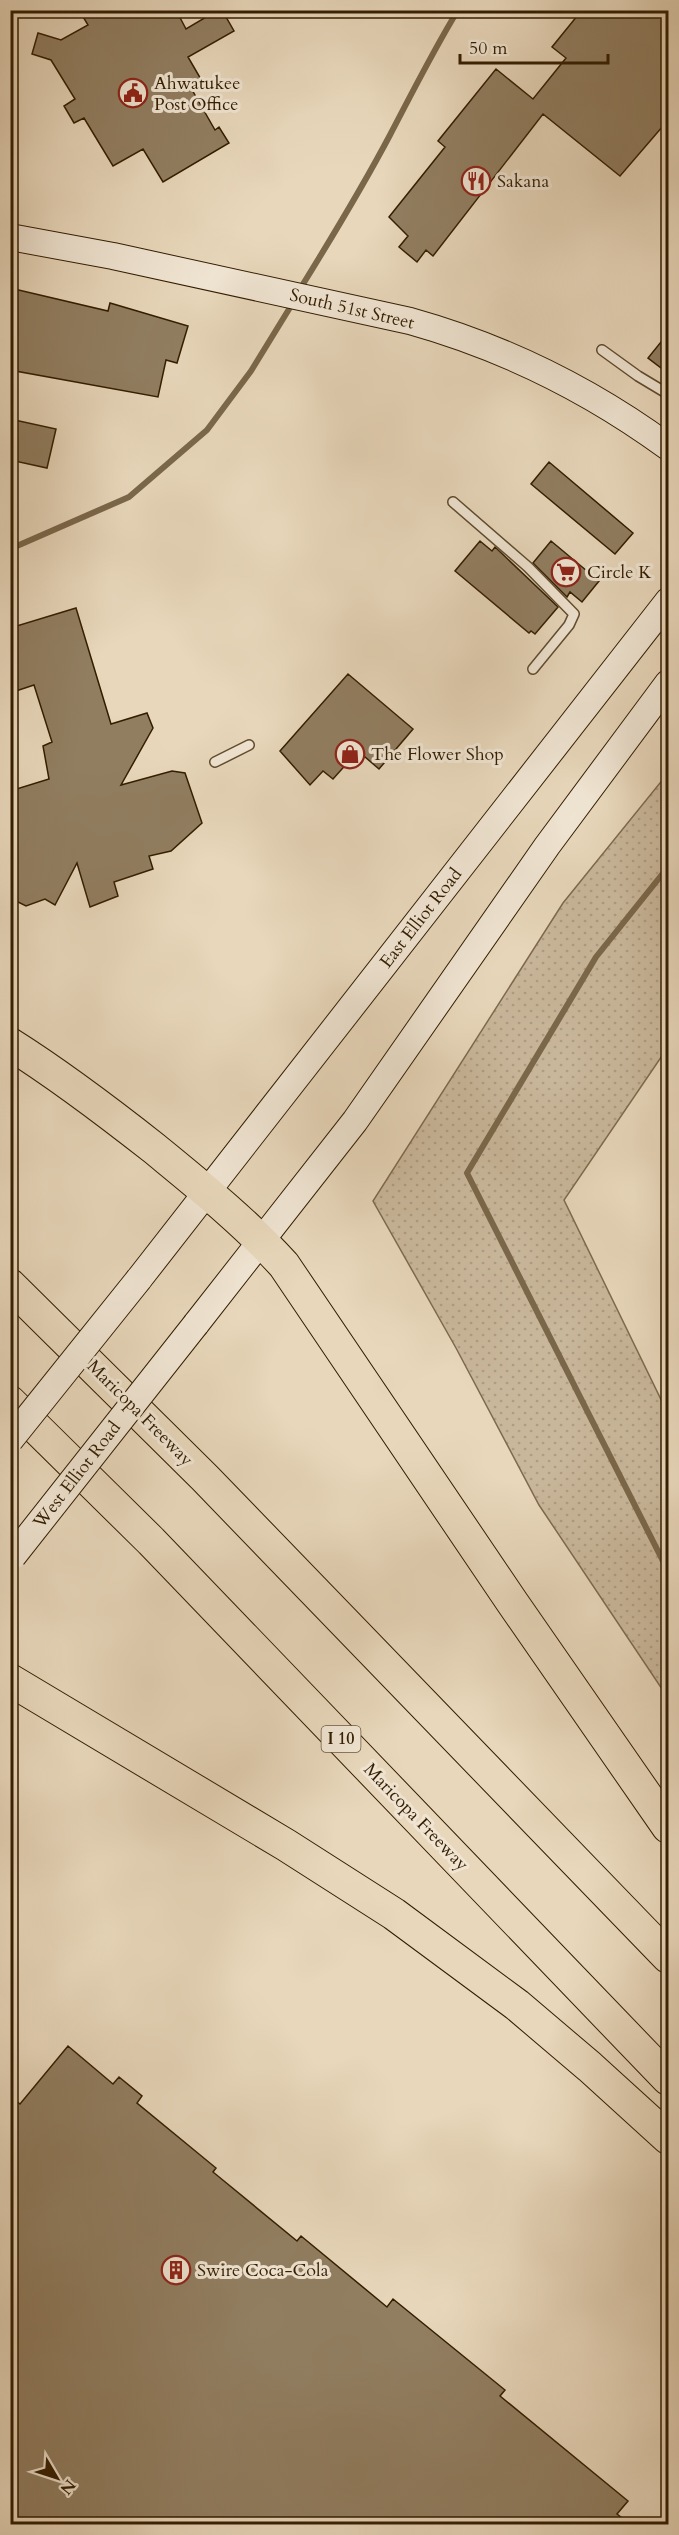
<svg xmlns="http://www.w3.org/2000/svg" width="679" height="2535" font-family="Cardo,serif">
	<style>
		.grass { fill: url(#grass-dots); stroke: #7e6a4e; stroke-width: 1.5 }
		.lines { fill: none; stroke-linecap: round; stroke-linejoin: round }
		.stream { stroke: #7a674a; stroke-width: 6 }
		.building { fill: #917e61; stroke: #331d00; stroke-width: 1.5 }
		.lane-casing { stroke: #604c2f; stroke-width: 12 }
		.secondary-casing { stroke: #331d00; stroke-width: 28 }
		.highway-casing { stroke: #331d00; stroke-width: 34 }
		.lane { stroke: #f0e5d3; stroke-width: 9 }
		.secondary { stroke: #f0e5d3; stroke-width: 26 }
		.highway { stroke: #e8d7bb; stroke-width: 32 }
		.secondary-bridge-casing { stroke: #331d00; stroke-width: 28; stroke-linecap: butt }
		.secondary-bridge { stroke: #f0e5d3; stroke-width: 26 }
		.labels { text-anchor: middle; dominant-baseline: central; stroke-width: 6; stroke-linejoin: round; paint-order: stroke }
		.shield { fill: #f0e5d3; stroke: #6c593f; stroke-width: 1.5 }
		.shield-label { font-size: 16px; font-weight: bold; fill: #331d00 }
		.poi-label { font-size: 18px; fill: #331d00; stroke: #f0e5d3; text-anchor: start }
		.street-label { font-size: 18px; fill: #331d00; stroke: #f0e5d3 }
	</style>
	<defs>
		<pattern id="grass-dots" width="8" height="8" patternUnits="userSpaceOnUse" patternTransform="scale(1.5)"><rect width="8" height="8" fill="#c9b79b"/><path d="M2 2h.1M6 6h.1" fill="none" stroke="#ad9d84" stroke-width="1.8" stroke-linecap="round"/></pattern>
	</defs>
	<rect width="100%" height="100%" fill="#e8d7bb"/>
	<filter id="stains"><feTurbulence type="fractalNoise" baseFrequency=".00333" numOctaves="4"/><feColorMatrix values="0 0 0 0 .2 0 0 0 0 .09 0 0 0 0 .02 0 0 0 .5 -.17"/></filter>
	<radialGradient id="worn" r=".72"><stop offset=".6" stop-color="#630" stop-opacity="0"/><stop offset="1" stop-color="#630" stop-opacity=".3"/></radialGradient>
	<path class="grass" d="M668,773V1047L564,1200L668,1414V1698L539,1505L456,1348L373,1201L563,903Z"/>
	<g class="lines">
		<path class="stream" d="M300,289C331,239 362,188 390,135C412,93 433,51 458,10
			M10,549L129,497L207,430L251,371L294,301
			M668,867L596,957L467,1173L668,1571"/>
	</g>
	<path class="building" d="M79,10H176L186,29L218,10H222L234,31L188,57L202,81L191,88L215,130L219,127L229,143L163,182L143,149L113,166L84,118L74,123L64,106L75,99L51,60L32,54L38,33L61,40L88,25Z
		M582,10H669V119L620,176L543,114L433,256L426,250L417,262L399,247L408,236L389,217L445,147L438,141L496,69L533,99L566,58L552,47Z
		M10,288L108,311L110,303L188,326L177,363L166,360L158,397L10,370Z
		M669,332V374L648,358Z
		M10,419L56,429L47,468L10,460Z
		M549,462L633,533L615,554L531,484Z
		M480,541L492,551L495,547L558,607L535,634L531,631L529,633L455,571Z
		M551,541L599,581L582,602L570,592L567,597L533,563Z
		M76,608L111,724L147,713L153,728L121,785L172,771L185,773L202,823L171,851L149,856L153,869L114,882L118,896L90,907L77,863L55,905L45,899L26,906L10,898V791L49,779L43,746L52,742L34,685L10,693V628Z
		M348,674L413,729L379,769L358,751L333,779L323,771L310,785L280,751Z
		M68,2046L113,2084L119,2077L142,2096L137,2103L216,2168L213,2172L297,2241L301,2236L387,2307L393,2299L505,2390L500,2396L628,2501L617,2514L630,2524H10V2096L20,2104Z"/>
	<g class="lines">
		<g class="lane-casing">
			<path id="lane" d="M602,350L638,376L668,394
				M453,502L528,567L574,614L569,625L533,669
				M215,762L249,745"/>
		</g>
		<g class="secondary-casing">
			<path id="secondary" d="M10,237L113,256L410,321C503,347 590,390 668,447
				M139,1279L668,601
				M196,1324L355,1121L547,846L668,683"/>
		</g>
		<g class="highway-casing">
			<path id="highway" d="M10,1044C61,1076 108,1112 155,1149C200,1186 245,1222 284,1265L512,1602L668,1827
				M10,1285L205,1478L668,1957
				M10,1402L151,1541L668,2079
				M10,1680L286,1845L394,1914L517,2005L590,2067L668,2138"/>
		</g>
		<use href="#lane" class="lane"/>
		<use href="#secondary" class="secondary"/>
		<use href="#highway" class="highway"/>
		<g class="secondary-bridge-casing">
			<path id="secondary-bridge" d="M10,1440L139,1279
				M13,1556L196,1324"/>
		</g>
		<use href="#secondary-bridge" class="secondary-bridge"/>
	</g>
	<defs>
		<g id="civic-ring" transform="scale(1.5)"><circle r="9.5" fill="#f0e5d3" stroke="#8f2418" stroke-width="1.5"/><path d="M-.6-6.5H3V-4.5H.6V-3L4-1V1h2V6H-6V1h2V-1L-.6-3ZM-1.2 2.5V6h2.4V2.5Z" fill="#8f2418"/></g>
		<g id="restaurant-ring" transform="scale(1.5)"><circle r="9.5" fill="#f0e5d3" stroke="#8f2418" stroke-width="1.5"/><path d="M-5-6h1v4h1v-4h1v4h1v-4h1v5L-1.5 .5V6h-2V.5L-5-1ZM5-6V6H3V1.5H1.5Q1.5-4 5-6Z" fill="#8f2418"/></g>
		<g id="supermarket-ring" transform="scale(1.5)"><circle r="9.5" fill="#f0e5d3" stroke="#8f2418" stroke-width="1.5"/><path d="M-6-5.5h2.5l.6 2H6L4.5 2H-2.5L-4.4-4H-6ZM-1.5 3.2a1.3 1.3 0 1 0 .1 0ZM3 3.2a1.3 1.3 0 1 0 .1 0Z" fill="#8f2418"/></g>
		<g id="shop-ring" transform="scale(1.5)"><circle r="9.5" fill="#f0e5d3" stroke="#8f2418" stroke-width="1.5"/><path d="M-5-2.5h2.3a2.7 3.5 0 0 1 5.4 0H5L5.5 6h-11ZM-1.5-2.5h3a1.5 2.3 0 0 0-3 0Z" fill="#8f2418"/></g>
		<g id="building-ring" transform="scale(1.5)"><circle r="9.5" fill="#f0e5d3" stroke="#8f2418" stroke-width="1.5"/><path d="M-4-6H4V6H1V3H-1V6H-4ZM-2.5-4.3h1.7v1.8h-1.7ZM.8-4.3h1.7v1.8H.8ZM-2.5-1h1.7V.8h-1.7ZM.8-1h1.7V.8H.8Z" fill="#8f2418"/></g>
	</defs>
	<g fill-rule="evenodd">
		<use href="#civic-ring" x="133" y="93"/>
		<use href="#restaurant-ring" x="476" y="181"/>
		<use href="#supermarket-ring" x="566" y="572"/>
		<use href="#shop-ring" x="350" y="754"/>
		<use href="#building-ring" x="176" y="2270"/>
	</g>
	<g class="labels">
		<rect class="shield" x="321.5" y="1726" width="39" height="26" rx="4.5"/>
		<g class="shield-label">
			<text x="341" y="1739">I 10</text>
		</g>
		<g class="poi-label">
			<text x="154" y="83">Ahwatukee<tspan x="154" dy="21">Post Office</tspan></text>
			<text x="497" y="181">Sakana</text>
			<text x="587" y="572">Circle K</text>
			<text x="371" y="754">The Flower Shop</text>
			<text x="197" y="2270">Swire Coca-Cola</text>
		</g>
		<g class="street-label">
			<text transform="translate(352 309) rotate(13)">South 51st Street</text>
			<text transform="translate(421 918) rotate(-52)">East Elliot Road</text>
			<text transform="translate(140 1413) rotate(45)">Maricopa Freeway</text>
			<text transform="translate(77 1475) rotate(-52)">West Elliot Road</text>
			<text transform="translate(416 1817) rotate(46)">Maricopa Freeway</text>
		</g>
	</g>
	<rect width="679" height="2535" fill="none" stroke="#e8d7bb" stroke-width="36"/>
	<rect x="12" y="12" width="655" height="2511" fill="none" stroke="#331d00" stroke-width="3"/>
	<rect x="18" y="18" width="643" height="2499" fill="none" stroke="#331d00" stroke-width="1.5"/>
	<g transform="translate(57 2478) rotate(129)" stroke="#f0e5d3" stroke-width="4.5" paint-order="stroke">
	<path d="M0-4.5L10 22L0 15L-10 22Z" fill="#331d00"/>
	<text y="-9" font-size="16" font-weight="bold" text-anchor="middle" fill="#331d00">N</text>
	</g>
	<path d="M460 54v9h148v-9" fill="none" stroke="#331d00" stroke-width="3"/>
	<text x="469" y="54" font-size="18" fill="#331d00" stroke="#f0e5d3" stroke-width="4.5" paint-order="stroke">50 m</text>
	<rect width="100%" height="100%" filter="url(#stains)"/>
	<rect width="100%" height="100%" fill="url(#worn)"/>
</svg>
